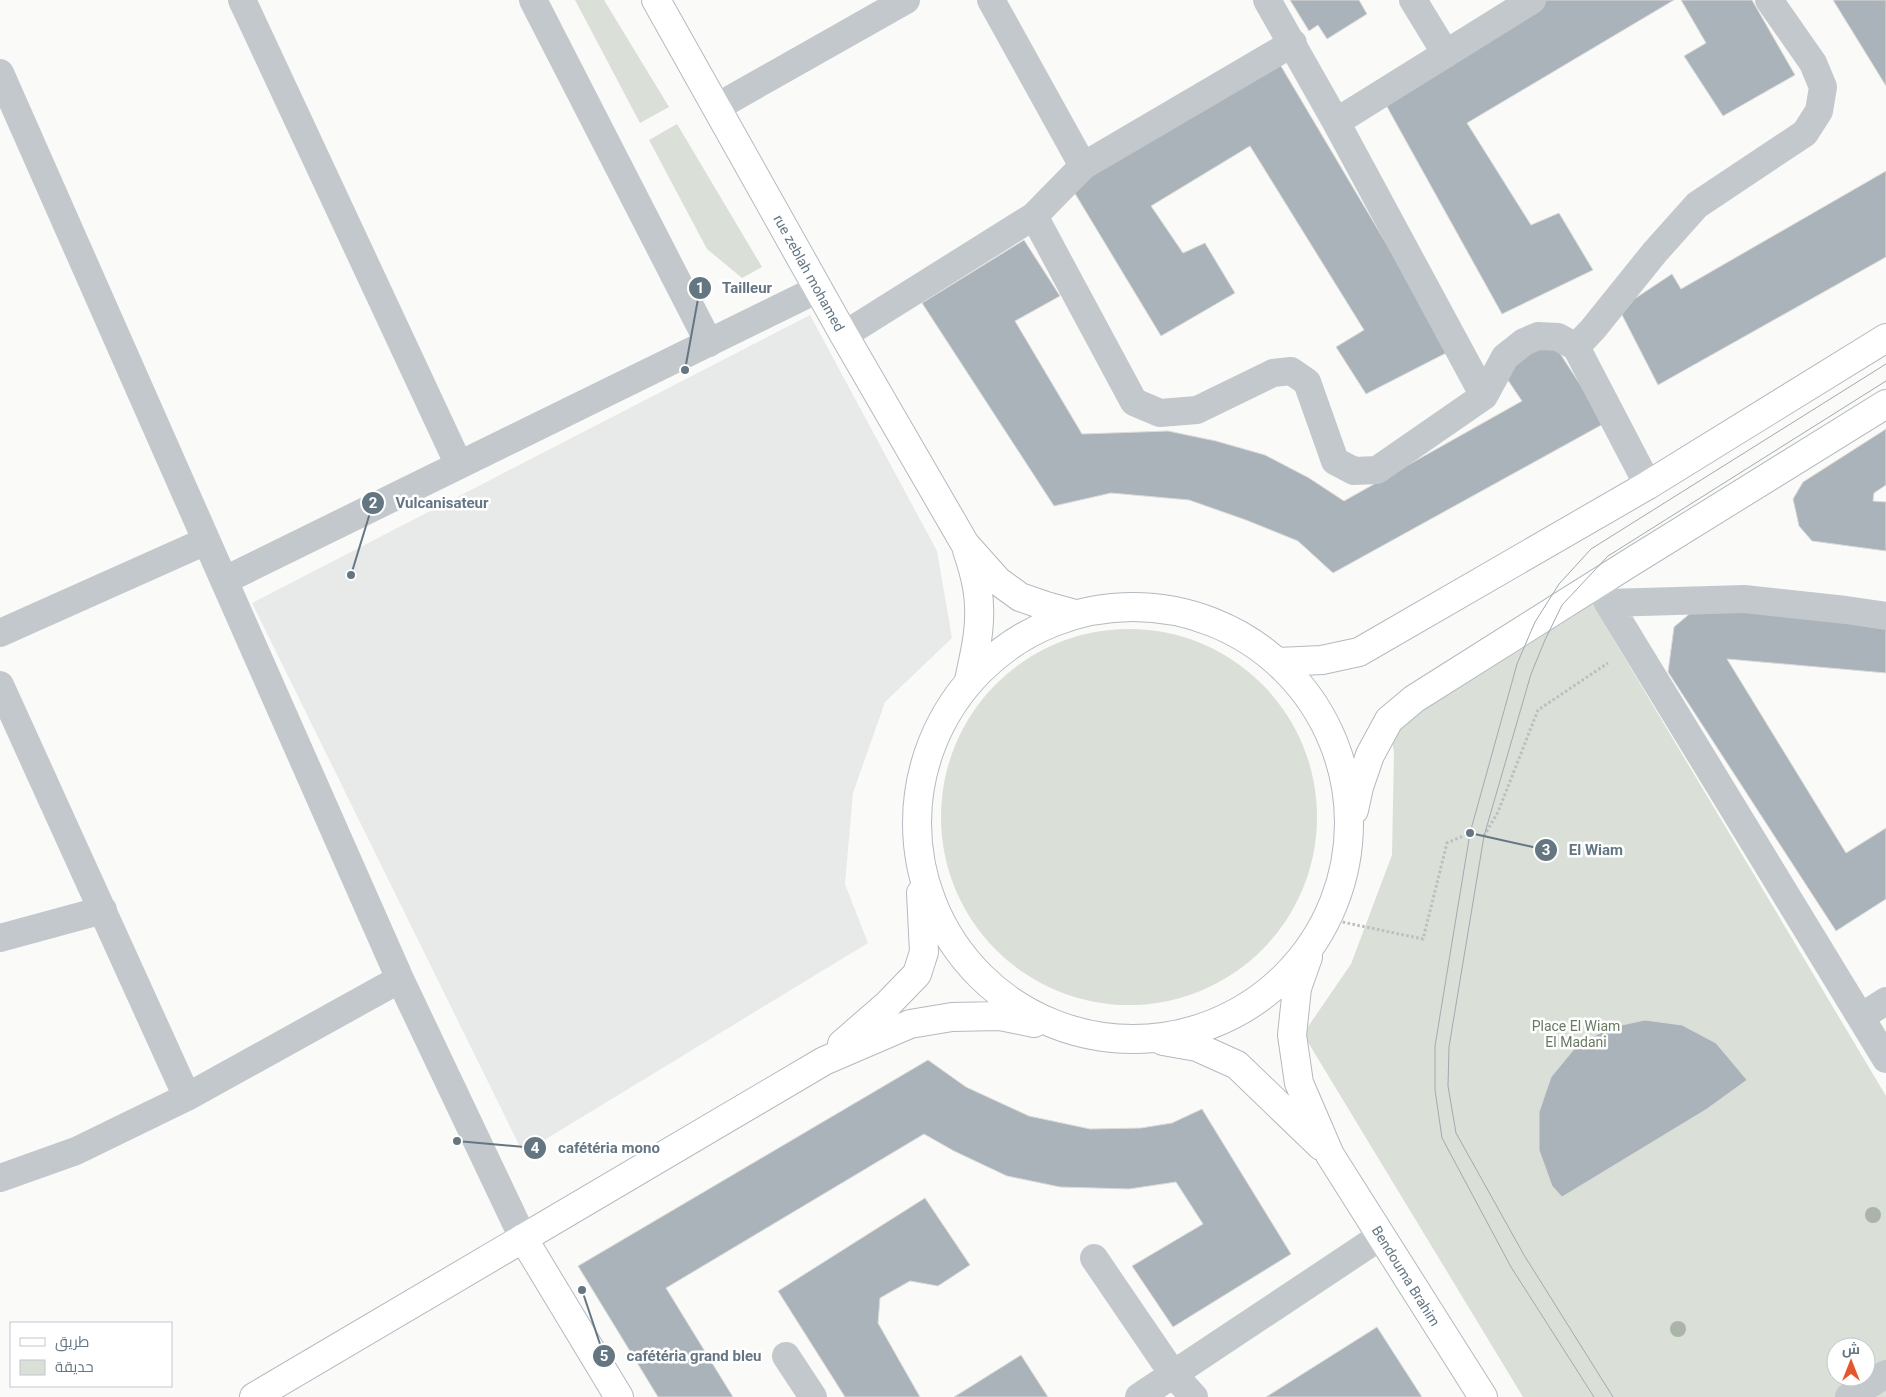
<svg xmlns="http://www.w3.org/2000/svg" width="1886" height="1397" font-family="Roboto,Cairo,sans-serif">
	<style>
		.built { fill: #e8e9e9 }
		.green { fill: #dadfd7; fill-rule: evenodd }
		.building { fill: #aab3b9; stroke: #dcdcda }
		.lines { fill: none; stroke-linecap: round; stroke-linejoin: round }
		.secondary-casing { stroke: #b3babf; stroke-width: 30 }
		.path { stroke: #bbbfc2; stroke-width: 3; stroke-dasharray: 2.5 2.5; stroke-linecap: butt }
		.street { stroke: #c3c8cc; stroke-width: 28 }
		.secondary { stroke: #fff; stroke-width: 28 }
		.tram { stroke: #a2aab0; stroke-width: 1 }
		.tree { fill: #aab4a7 }
		.labels { text-anchor: middle; dominant-baseline: central; stroke-width: 5; stroke-linejoin: round; paint-order: stroke }
		.street-label { font-size: 14px; fill: #657683; stroke: #fff }
		.park-label { font-size: 14px; fill: #687a64; stroke: #fff }
		.leader { fill: none; stroke: #657683; stroke-width: 2 }
		.callout-dot { fill: #657683; stroke: #fff; stroke-width: 2 }
		.mark-label { font-size: 15px; text-anchor: middle; font-weight: bold; fill: #fff }
		.callout-label { font-size: 15px; text-anchor: middle; font-weight: bold; fill: #657683; stroke: #fff; stroke-width: 5; stroke-linejoin: round; paint-order: stroke }
	</style>
	<rect width="100%" height="100%" fill="#fafaf8"/>
	<path class="built" d="M810,315L937,551L952,638L885,702L853,793L845,884L868,943L523,1153L252,603Z"/>
	<path class="green" d="M575,0H604L669,107L640,123Z
		M677,124L762,267L742,278L707,249L649,140Z
		M1580,583L1886,1096V1397H1523L1303,1034L1351,964L1392,855L1394,753L1387,707ZM1836,1347H1866V1377H1836Z
		M941 817a188 188 0 1 1 376 0a188 188 0 1 1-376 0Z"/>
	<path class="building" d="M1290,0H1359L1367,14L1327,39L1318,25L1309,31Z
		M1544,0H1674L1467,123L1531,225L1559,213L1593,270L1502,314L1381,96Z
		M1681,0H1752L1795,75L1723,116L1684,56L1706,43Z
		M1833,0H1886V86Z
		M1275,56L1450,351L1366,394L1336,347L1364,330L1250,146L1151,206L1183,253L1205,243L1235,293L1161,336L1068,182Z
		M1886,171V257L1658,385L1619,309L1672,274L1681,289Z
		M1024,240L1060,296L1015,321L1082,434L1168,431L1216,441L1265,455L1309,478L1344,501L1522,401L1501,370L1552,341L1605,423L1333,573L1298,541L1246,520L1189,500L1111,493L1054,506L922,303Z
		M1886,429V485L1874,493L1873,501L1886,502V551L1812,541L1799,526L1793,499L1803,482Z
		M1700,605L1886,622V673L1727,659L1846,853L1886,828V899L1836,931L1668,672L1674,627Z
		M1645,1020L1682,1025L1716,1043L1747,1080L1707,1109L1562,1197L1552,1186L1539,1150V1112L1551,1077L1575,1048L1608,1028Z
		M928,1060L966,1087L1029,1116L1090,1129L1141,1128L1172,1123L1202,1109L1291,1254L1173,1327L1132,1266L1203,1224L1176,1182L1129,1189L1060,1187L1007,1176L954,1151L924,1134L666,1288L733,1397H658L578,1266Z
		M925,1198L970,1265L938,1286L910,1281L880,1298L878,1323L920,1397H845L778,1291Z
		M1377,1327L1422,1397H1266Z
		M1021,1355L1048,1397H954Z"/>
	<g class="lines">
		<g class="secondary-casing">
			<path id="secondary" d="M656,0L844,335L965,544L998,581L1020,597L1046,606L1075,614
				M967,550C971,562 975,575 977,587C983,619 976,649 969,680
				M917 823a216 216 0 1 1 432 0a216 216 0 1 1-432 0Z
				M1278,662L1322,660L1359,652L1648,485L1886,338
				M1354,810L1359,787L1370,755L1389,720L1414,699L1628,564L1886,404
				M1308,957L1297,988L1292,1035L1299,1083L1330,1155L1483,1397
				M1163,1041L1197,1047L1237,1065L1321,1146
				M842,1044L888,1004L917,974L924,952L921,893
				M523,1238L619,1397
				M254,1397L824,1061L910,1024L952,1017L1000,1016L1034,1023"/>
		</g>
		<path class="path" d="M1484,836L1498,812L1538,710L1608,663
			M1328,919L1423,939L1447,843L1470,833"/>
		<path class="street" d="M242,0L459,465
			M533,0L709,343
			M991,0L1083,166
			M1267,0L1336,122L1484,396
			M1413,0L1446,54
			M0,73L400,979L523,1238
			M717,107L906,0
			M1336,122L1532,0
			M1034,216L1134,402L1160,413L1197,410L1273,373L1291,371L1307,382L1335,461L1354,471L1377,470L1484,396L1505,357L1524,342L1538,336L1558,337L1576,347L1648,485
			M844,335L1034,216L1083,166L1293,43
			M1576,347L1593,329L1655,252L1697,205L1805,133L1819,111L1823,87L1813,63L1769,0
			M225,580L818,289
			M1598,583L1608,603L1886,1059
			M1608,603L1744,599L1846,610L1886,616
			M0,633L206,541
			M0,685L187,1097
			M0,938L103,910
			M1861,1017L1886,1001
			M0,1178L76,1151L187,1097L400,979
			M1094,1258L1173,1374L1194,1397
			M786,1356L813,1397
			M1139,1397L1381,1236
			M1849,1397L1886,1374"/>
		<use href="#secondary" class="secondary"/>
		<path class="tram" d="M1594,1397L1511,1267L1442,1138L1435,1090V1046L1470,833L1517,664L1535,622L1559,584L1591,549L1886,364
			M1613,1397L1524,1255L1456,1133L1448,1086L1449,1047L1484,836L1531,674L1545,640L1562,605L1608,556L1886,381"/>
	</g>
	<g class="tree">
		<circle cx="1873" cy="1215" r="8"/>
		<circle cx="1678" cy="1329" r="8"/>
	</g>
	<g class="labels">
		<g class="street-label">
			<text transform="translate(809 273) rotate(61)">rue zeblah mohamed</text>
			<text transform="translate(1406 1276) rotate(58)">Bendouma Brahim</text>
		</g>
		<g class="park-label">
			<text x="1576" y="1026">Place El Wiam<tspan x="1576" dy="16">El Madani</tspan></text>
		</g>
	</g>
	<path class="leader" d="M685 370L700 288M351 575L373 503M1470 833L1546 850M457 1141L535 1148M582 1290L604 1356"/>
	<g class="callout-dot">
		<circle cx="685" cy="370" r="5"/>
		<circle cx="351" cy="575" r="5"/>
		<circle cx="1470" cy="833" r="5"/>
		<circle cx="457" cy="1141" r="5"/>
		<circle cx="582" cy="1290" r="5"/>
		<circle cx="700" cy="288" r="12"/>
		<circle cx="373" cy="503" r="12"/>
		<circle cx="1546" cy="850" r="12"/>
		<circle cx="535" cy="1148" r="12"/>
		<circle cx="604" cy="1356" r="12"/>
	</g>
	<g class="mark-label">
		<text x="700" y="293">1</text>
		<text x="373" y="508">2</text>
		<text x="1546" y="855">3</text>
		<text x="535" y="1153">4</text>
		<text x="604" y="1361">5</text>
	</g>
	<g class="callout-label">
		<text x="747" y="293">Tailleur</text>
		<text x="442" y="508">Vulcanisateur</text>
		<text x="1596" y="855">El Wiam</text>
		<text x="609" y="1153">cafétéria mono</text>
		<text x="694" y="1361">cafétéria grand bleu</text>
	</g>
	<rect x="10" y="1322" width="162" height="65" fill="#ffffff" stroke="#c1c8cd"/>
	<rect x="20" y="1338" width="25" height="8" fill="#ffffff" stroke="#c1c8cd"/>
	<text x="55" y="1347" font-size="15" fill="#657683">طريق</text>
	<rect x="20" y="1360" width="25" height="15" fill="#dadfd7" stroke="#c1c8cd"/>
	<text x="55" y="1372" font-size="15" fill="#657683">حديقة</text>
	<g transform="translate(1851 1362)"><circle r="24" fill="#ffffff" stroke="#c1c8cd"/>
	<path d="M0-4L9 19L0 12L-9 19Z" fill="#e4572e"/>
	<text y="-8" font-size="14" font-weight="bold" text-anchor="middle" fill="#657683">ش</text>
	</g>
</svg>
